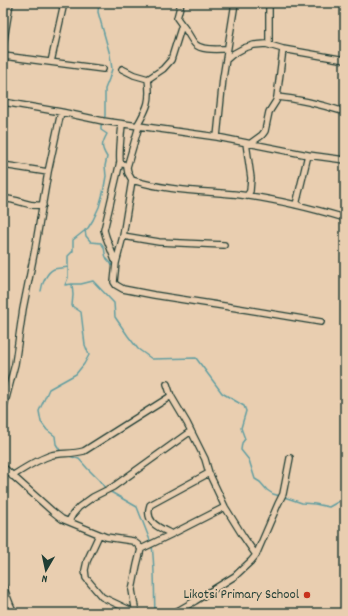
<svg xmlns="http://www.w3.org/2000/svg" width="348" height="616" font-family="Dekko,sans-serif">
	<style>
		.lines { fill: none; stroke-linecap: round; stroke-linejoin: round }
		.stream { stroke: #629ea1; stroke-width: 1.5 }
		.minor-casing { stroke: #1f3d34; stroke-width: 8 }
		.minor { stroke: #e9ceb0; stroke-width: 5.5 }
		.poi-dot { fill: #c8321e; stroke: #e9ceb0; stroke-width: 1.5 }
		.labels { text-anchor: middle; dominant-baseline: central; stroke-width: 4; stroke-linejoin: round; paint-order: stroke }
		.poi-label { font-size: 14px; fill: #1f3d34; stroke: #e9ceb0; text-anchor: end }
	</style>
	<rect width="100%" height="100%" fill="#e9ceb0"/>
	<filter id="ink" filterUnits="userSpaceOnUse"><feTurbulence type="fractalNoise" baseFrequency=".025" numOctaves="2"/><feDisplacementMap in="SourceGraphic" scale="8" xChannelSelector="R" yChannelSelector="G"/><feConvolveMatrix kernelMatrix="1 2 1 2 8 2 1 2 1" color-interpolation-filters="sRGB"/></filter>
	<g filter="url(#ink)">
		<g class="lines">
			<path class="stream" d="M99,3L98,12L110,55L112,69L109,79L105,89V116L101,126V130L107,134C101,145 101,147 107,157L105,166L106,176L103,193L99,207L93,220L88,228L73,240V251L68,256V278L65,285L72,284H81L93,281L114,303L115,317L128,336L138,349L152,359L196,358L222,393L244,406L246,411L241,428L245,439L242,443L241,450L249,460L255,479L260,482L267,490L273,494L280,496
				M85,230L86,236L91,242L101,243C107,249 103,254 107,259C110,262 112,264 113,268
				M41,291C42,283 47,272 54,269C58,268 64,268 68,267
				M61,452L56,444L55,436L47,430L41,422L39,411L49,389L76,374L84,364L89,355L85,345L81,312L72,306L73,295L72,284
				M66,455L79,459L87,468L99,480L106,489
				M109,491L137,507L151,543
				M284,497L302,503L315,504L329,507L345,498
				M152,546C155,568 154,591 155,613"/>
			<g class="minor-casing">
				<path id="minor" d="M182,25C187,30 190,38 195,44C202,51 218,49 227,49
					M269,44V3
					M3,46L10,3
					M4,56L103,69
					M226,60L233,54L244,48L254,45L266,44L283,49L345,60
					M51,62L64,3
					M122,69L134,75L148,79L163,69L171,60L182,25L177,18L181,3
					M277,97L283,49
					M3,102L61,112L103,121L217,137L308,155L345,160
					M122,124C121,137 119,149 120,162L123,164
					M137,126C148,107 151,101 148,79
					M139,126L127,167L128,173L132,180C167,191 205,191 241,195C276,199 311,208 345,218
					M217,137L223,78L235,3
					M246,143L251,178L250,191L247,196
					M251,143L262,135L265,131L269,112L276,101L277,97C300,99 323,105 345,112
					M120,162L104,230L106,237L116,263L114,282L116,285L123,289L154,295L243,309L321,322
					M3,165L48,172
					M3,199C6,199 10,199 13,200C25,202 29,207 43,205
					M296,205L308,155
					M123,236L159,242L224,245
					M116,263L123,236L132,180
					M167,384L171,396L187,423L205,459L209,473L225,507L243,536L256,555
					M3,410L15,364L23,309L35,249L48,172L61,112
					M3,467L52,511L62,519L106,537L133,541L138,545L141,549L137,565L132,590L136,613
					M209,473L150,505C144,523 160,528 172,534L225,507
					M12,476C25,468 38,459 52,455C62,453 73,454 84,451L171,396
					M69,521L73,514L79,507L93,497L113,487L191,431
					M99,535L87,561L85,570L86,578L102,597L136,613
					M141,549L172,534
					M3,586L10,604L14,613
					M3,610L10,604
					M174,613L195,601L235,576L251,561L256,555L269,525L278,504L283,494L290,458"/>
			</g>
			<use href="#minor" class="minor"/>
		</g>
	</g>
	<circle class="poi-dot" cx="307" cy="595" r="4"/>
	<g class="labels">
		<g class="poi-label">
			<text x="299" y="595">Likotsi Primary School</text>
		</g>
	</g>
	<rect width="348" height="616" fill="none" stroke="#e9ceb0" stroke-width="16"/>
	<rect x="8" y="8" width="332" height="600" fill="none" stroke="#1f3d34" stroke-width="1.5" filter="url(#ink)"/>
	<g transform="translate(46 570) rotate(189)" stroke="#e9ceb0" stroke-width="3" paint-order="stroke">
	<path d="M0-3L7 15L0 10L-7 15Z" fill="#1f3d34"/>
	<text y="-6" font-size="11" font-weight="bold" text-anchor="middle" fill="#1f3d34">N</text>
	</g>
</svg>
